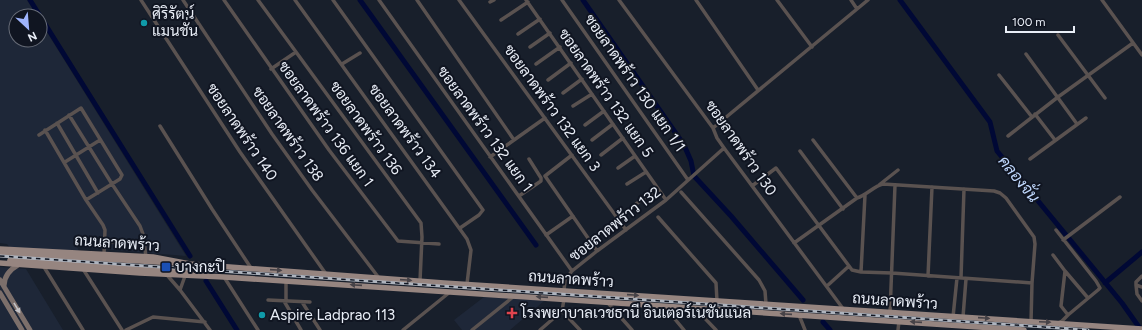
<svg xmlns="http://www.w3.org/2000/svg" width="1142" height="330" font-family="Figtree,Sarabun,sans-serif">
	<style>
		.built { fill: #1e2738 }
		.lines { fill: none; stroke-linecap: round; stroke-linejoin: round }
		.canal { stroke: #000835; stroke-width: 5 }
		.street { stroke: #5a5250; stroke-width: 3.5 }
		.secondary { stroke: #7c6f6b; stroke-width: 5 }
		.primary { stroke: #968580; stroke-width: 5.5 }
		.rail-casing { stroke: #aeb4be; stroke-width: 3 }
		.rail { stroke: #101521; stroke-width: 1.5; stroke-dasharray: 4.5; stroke-linecap: butt }
		.oneway { fill: #464247 }
		.oneway2 { fill: #c3c2c6 }
		.culture-dot { fill: #0f9aa8; stroke: #101521; stroke-width: 1.5 }
		.transit-dot { fill: #1a4fb4; stroke: #101521; stroke-width: 1.5 }
		.health-dot { fill: #e0444e; stroke: #101521; stroke-width: 1.5 }
		.labels { text-anchor: middle; dominant-baseline: central; stroke-width: 4; stroke-linejoin: round; paint-order: stroke }
		.poi-label { font-size: 15px; fill: #e9eef7; stroke: #101521; text-anchor: start }
		.street-label { font-size: 15px; fill: #e9eef7; stroke: #101521 }
		.water-label { font-size: 16px; font-style: italic; fill: #bfd7fc; stroke: #101521 }
	</style>
	<rect width="100%" height="100%" fill="#181f2b"/>
	<path class="built" d="M0,0H27L37,16H16V40H40V21L186,256L77,247L80,253L11,249L7,244L0,243Z
		M0,267L26,269L63,330H0Z
		M484,297L513,298L544,301L510,330H462L454,320Z"/>
	<g class="lines">
		<path class="canal" d="M30,0L190,256
			M360,0L536,245
			M583,0L684,145L691,161L694,176L731,216L803,300
			M900,0L990,122L997,151L1122,303L1141,330
			M206,281L237,330
			M1105,283L1142,252
			M823,322L830,330"/>
		<path class="street" d="M141,0L240,152L326,274
			M183,0L272,134L312,190L379,278
			M224,0L329,150L398,241L439,244
			M258,0L421,223L422,237L420,281
			M295,0L467,239L471,250L467,284
			M333,0L483,210L479,215L460,228
			M379,0L572,271
			M417,0L514,140
			M459,0L626,230
			M526,0L666,200
			M562,0L688,180
			M619,0L713,128L717,138L724,148L844,310
			M696,0L758,90
			M777,0L812,47
			M851,0L857,9
			M1102,0L1142,55
			M490,2L494,0
			M501,20L528,2
			M518,34L540,19
			M1058,35L1105,98
			M530,47L550,33
			M1026,54L1077,124
			M342,64L360,53
			M536,64L560,47
			M271,69L296,52
			M999,75L1032,117
			M548,80L571,63
			M563,93L582,79
			M573,106L592,94
			M1035,114L1055,140
			M69,115L112,184L140,226L143,234L146,257
			M57,123L98,193
			M585,125L604,111
			M160,126L212,209L251,268
			M713,128L868,0
			M45,130L86,200L103,225L105,230L104,254
			M39,135L81,108L122,175L120,179L86,200
			M1008,136L1058,97L1133,43
			M592,140L613,124
			M813,140L857,198
			M800,151L843,209
			M572,155L545,176L597,251
			M601,155L623,138
			M490,157L545,118
			M1030,159L1086,118
			M65,162L100,140
			M618,168L635,156
			M627,184L646,172
			M879,185L898,170
			M752,186L776,168L852,270L861,272L892,273L1032,283
			M681,192L759,280L765,291L766,304
			M519,196L541,181V178L529,159
			M636,204L658,189
			M658,217L716,283L717,301
			M1056,230L1096,281L1100,288L1098,290L1068,315L1060,323
			M546,235L573,216
			M1063,240L1120,197
			M105,242L145,244
			M794,243L857,198C867,195 874,186 883,184L994,191L1000,193L1006,198L1034,237L1035,244L1032,283L1031,322
			M1053,255L1065,271
			M44,267L83,330
			M83,269L122,330
			M861,272L865,195
			M167,275L180,290L210,330
			M928,276L932,187
			M1142,276L1136,282V285L1142,287
			M224,277L258,330
			M961,278L964,189
			M286,281V301
			M1136,285L1137,294L1142,301
			M827,286L849,266
			M180,290L185,276
			M564,291L565,280L572,271L597,251L666,200L724,148
			M268,300L310,302
			M284,301L301,330
			M302,302L320,330
			M608,303L632,330
			M664,306L684,330
			M696,309L716,330
			M562,311L580,330
			M890,313L895,185
			M799,315L805,330
			M1068,315L1061,306L1065,271L1088,298
			M953,317L957,278
			M963,317L966,279
			M126,330L153,317L205,322
			M403,330L450,292
			M472,330L513,297
			M540,330L562,311L564,299
			M898,330L899,321"/>
		<path class="secondary" d="M0,280L30,330
			M4,286C4,276 9,270 18,265
			M0,293L22,330
			M1060,323L1064,330"/>
		<path class="primary" d="M0,249L153,257L190,264L444,283L1142,329
			M0,253L176,263
			M10,260L191,273
			M0,263L140,273L224,277L1024,330"/>
		<g class="rail-casing">
			<path id="rail" d="M0,256L1088,330"/>
		</g>
		<use href="#rail" class="rail"/>
	</g>
	<defs><path id="oneway-solid" d="M-6-.8H1V-3.2L6.5 0L1 3.2V.8H-6Z"/></defs>
	<g class="oneway">
		<use href="#oneway-solid" transform="translate(276 270) rotate(4)"/>
		<use href="#oneway-solid" transform="translate(406 280) rotate(4)"/>
		<use href="#oneway-solid" transform="translate(356 285) rotate(-176)"/>
		<use href="#oneway-solid" transform="translate(633 295) rotate(4)"/>
		<use href="#oneway-solid" transform="translate(542 297) rotate(-176)"/>
		<use href="#oneway-solid" transform="translate(786 314) rotate(-176)"/>
		<use href="#oneway-solid" transform="translate(984 318) rotate(4)"/>
		<use href="#oneway-solid" transform="translate(916 322) rotate(-176)"/>
		<use href="#oneway-solid" transform="translate(1045 322) rotate(3)"/>
	</g>
	<use class="oneway2" href="#oneway-solid" transform="translate(17 308) rotate(59)"/>
	<g class="culture-dot">
		<circle cx="144" cy="23" r="4"/>
		<circle cx="262" cy="315" r="4"/>
	</g>
	<rect class="transit-dot" x="161" y="262" width="10" height="10" rx="2"/>
	<path class="health-dot" d="M510 307h4v4h4v4h-4v4h-4v-4h-4v-4h4z"/>
	<g class="labels">
		<g class="poi-label">
			<text x="152" y="14">ศิริรัตน์<tspan x="152" dy="17">แมนชั่น</tspan></text>
			<text x="175" y="267">บางกะปิ</text>
			<text x="521" y="313">โรงพยาบาลเวชธานี อินเตอร์เนชันแนล</text>
			<text x="270" y="315">Aspire Ladprao 113</text>
		</g>
		<g class="street-label">
			<text transform="translate(635 83) rotate(55)">ซอยลาดพร้าว 130 แยก 1/1</text>
			<text transform="translate(606 93) rotate(55)">ซอยลาดพร้าว 132 แยก 5</text>
			<text transform="translate(552 108) rotate(54)">ซอยลาดพร้าว 132 แยก 3</text>
			<text transform="translate(326 124) rotate(54)">ซอยลาดพร้าว 136 แยก 1</text>
			<text transform="translate(366 128) rotate(54)">ซอยลาดพร้าว 136</text>
			<text transform="translate(485 129) rotate(54)">ซอยลาดพร้าว 132 แยก 1</text>
			<text transform="translate(405 131) rotate(54)">ซอยลาดพร้าว 134</text>
			<text transform="translate(242 132) rotate(56)">ซอยลาดพร้าว 140</text>
			<text transform="translate(288 134) rotate(55)">ซอยลาดพร้าว 138</text>
			<text transform="translate(741 148) rotate(55)">ซอยลาดพร้าว 130</text>
			<text transform="translate(615 224) rotate(-38)">ซอยลาดพร้าว 132</text>
			<text transform="translate(117 243) rotate(4)">ถนนลาดพร้าว</text>
			<text transform="translate(571 279) rotate(4)">ถนนลาดพร้าว</text>
			<text transform="translate(895 301) rotate(4)">ถนนลาดพร้าว</text>
		</g>
		<g class="water-label">
			<text transform="translate(1019 179) rotate(51)">คลองจั่น</text>
		</g>
	</g>
	<g transform="translate(28 28) rotate(154)"><circle r="19" fill="#101521" stroke="#676c77"/>
	<path d="M0-3L7 15L0 10L-7 15Z" fill="#9eb4fd"/>
	<text y="-6" font-size="11" font-weight="bold" text-anchor="middle" fill="#e9eef7">N</text>
	</g>
	<path d="M1006 26v6h68v-6" fill="none" stroke="#e9eef7" stroke-width="2"/>
	<text x="1012" y="26" font-size="12" fill="#e9eef7" stroke="#101521" stroke-width="3" paint-order="stroke">100 m</text>
</svg>
